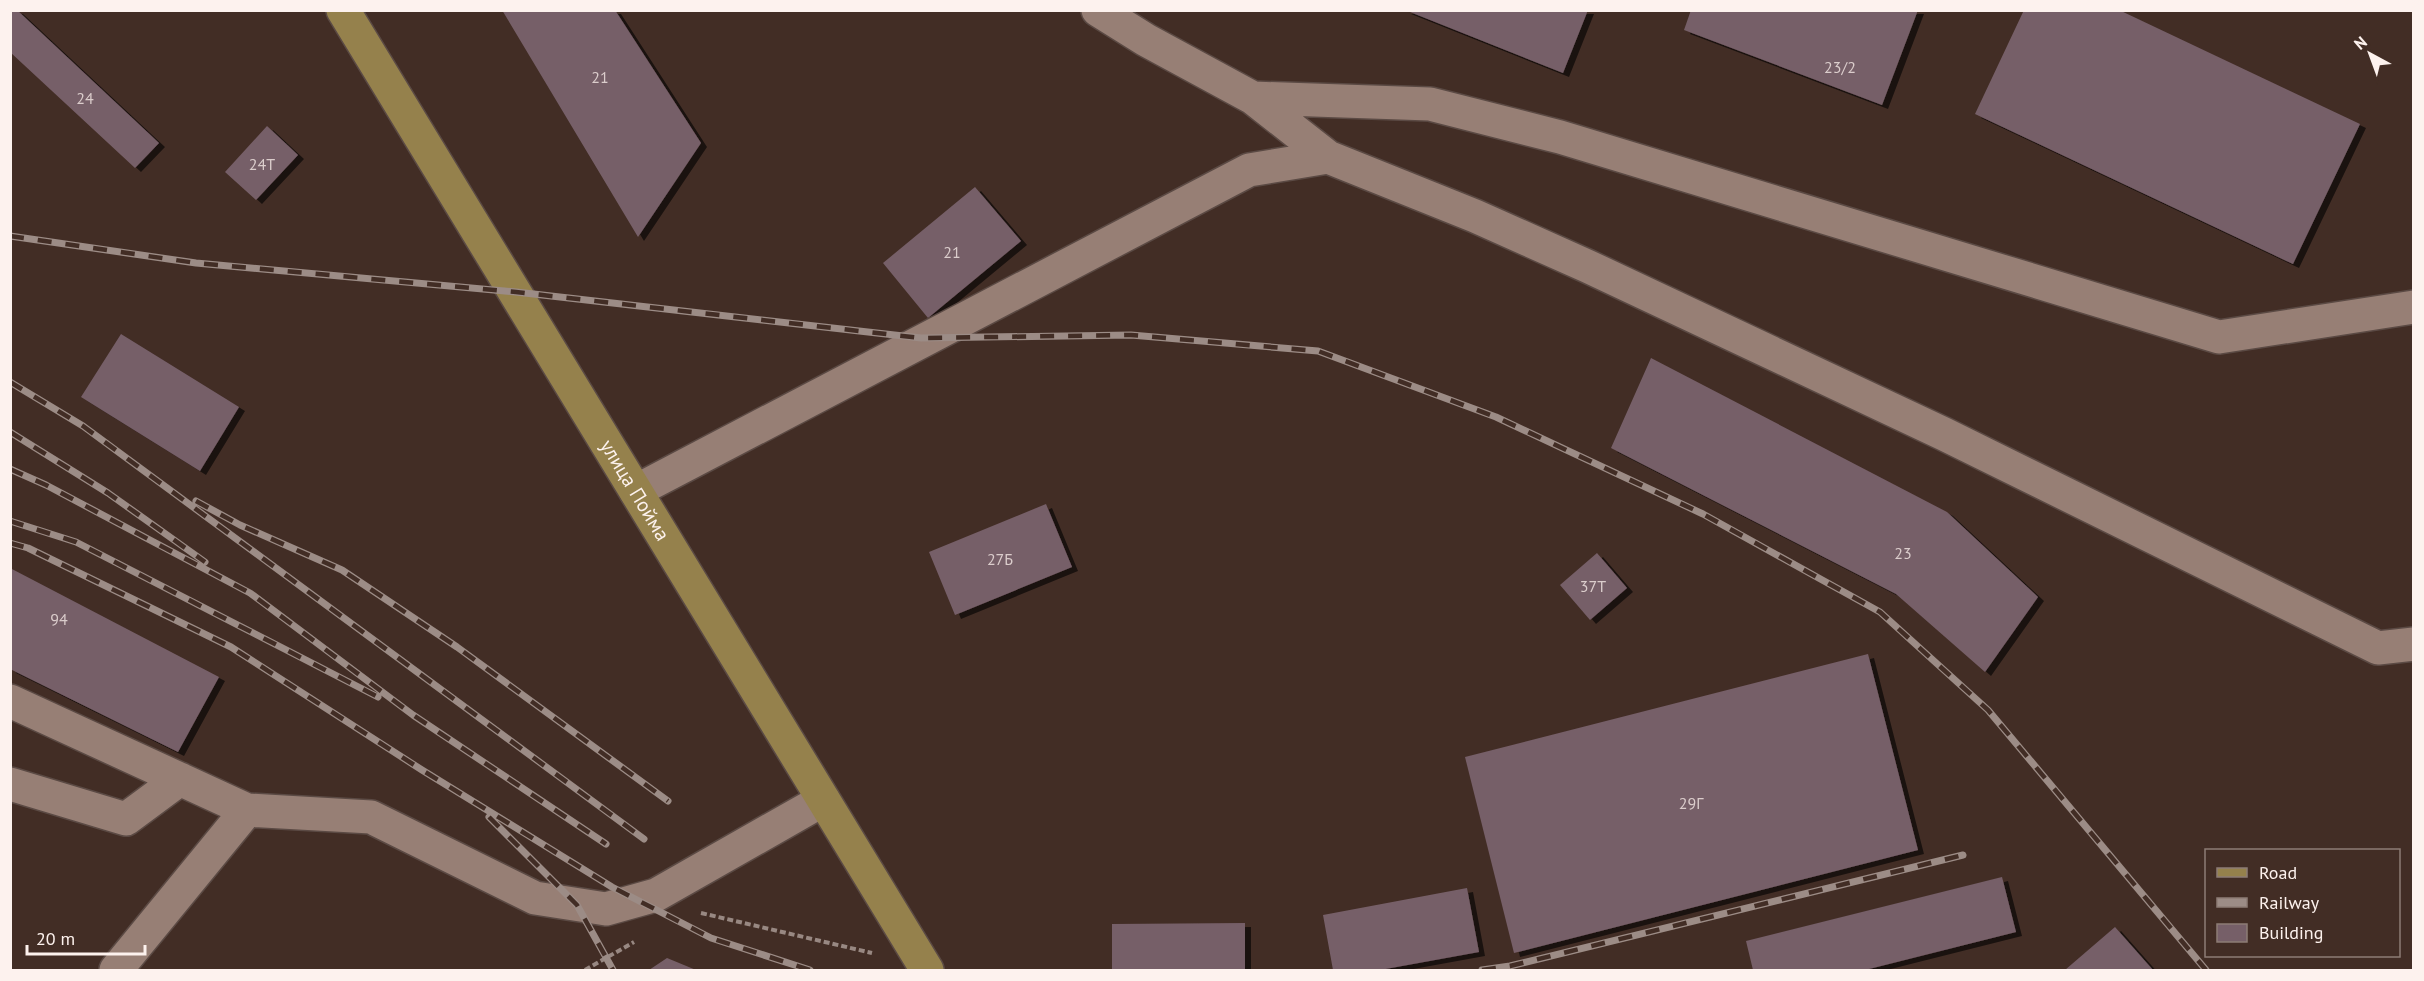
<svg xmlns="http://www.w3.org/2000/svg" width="2424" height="981" font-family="'PT Sans',sans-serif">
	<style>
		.building { fill: #765f68; filter: url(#shadow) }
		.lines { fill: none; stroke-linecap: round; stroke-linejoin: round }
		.minor-casing { stroke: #5b4a44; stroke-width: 36 }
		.major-casing { stroke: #5b4a44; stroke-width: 36 }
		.path { stroke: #988882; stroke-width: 4; stroke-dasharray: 6 3; stroke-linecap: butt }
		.minor { stroke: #977f75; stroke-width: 33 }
		.major { stroke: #95814c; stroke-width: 33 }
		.rail-casing { stroke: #9c8c86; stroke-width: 7 }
		.rail { stroke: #422d25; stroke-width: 4.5; stroke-dasharray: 14; stroke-linecap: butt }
		.labels { text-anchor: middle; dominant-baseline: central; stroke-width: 6; stroke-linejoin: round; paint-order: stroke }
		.number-label { font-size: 16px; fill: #dbcdcc }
		.street-label { font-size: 20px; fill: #fdf2ee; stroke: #422d25 }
	</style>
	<defs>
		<filter id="shadow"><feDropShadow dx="6" dy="4" stdDeviation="0" flood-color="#0009"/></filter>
	</defs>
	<rect width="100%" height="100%" fill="#422d25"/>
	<path class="building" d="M10,10H17L159,143L135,168L10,52Z
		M502,10H615L701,143L638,237Z
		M1405,10H1588L1563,73Z
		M1691,10H1918L1882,105L1684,30Z
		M2024,10H2119L2360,124L2293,264L1975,114Z
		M267,126L298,155L256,200L225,172Z
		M975,187L1021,241L928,318L883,263Z
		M121,334L239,407L200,471L81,397Z
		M1651,358L1947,512L2038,597L1985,672L1896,594L1611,448Z
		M1046,504L1072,567L955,615L929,552Z
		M1597,553L1627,588L1590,620L1560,585Z
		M10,568L219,677L178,752L10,669Z
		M1868,654L1918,850L1514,953L1465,757Z
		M2002,877L2016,932L1865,970H1753L1746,941Z
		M1467,888L1479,952L1380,970H1333L1323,915Z
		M1245,923V970H1112V924Z
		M2115,927L2153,970H2065Z
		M667,958L696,970H649Z"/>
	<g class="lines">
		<g class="minor-casing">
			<path id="minor" d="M1098,10L1146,40L1253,98L1328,157L1475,216L1587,266L1944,434L2378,648L2414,644
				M1253,98L1430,104L1560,137L2219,337L2414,307
				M636,491L1249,170L1328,157
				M10,701L247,810L371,817L535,898L606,909L656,895L823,800
				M10,784L126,819L180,779
				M116,970L247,810"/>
		</g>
		<g class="major-casing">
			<g id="major">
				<path id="s1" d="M343,10L927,970"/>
			</g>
		</g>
		<path class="path" d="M701,913L872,953
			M585,970L634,942"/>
		<use href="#minor" class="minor"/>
		<use href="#major" class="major"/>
		<g class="rail-casing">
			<path id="rail" d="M10,236L196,263L516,292L921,338L1131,335L1318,351L1496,417L1703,514L1880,612L1988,710L2206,970
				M10,382L83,426L644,839
				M10,432L108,493L205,562
				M10,469L46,485L250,593L413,715L606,844
				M196,501L240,525L342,570L457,647L668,801
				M10,521L76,542L378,697
				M10,543L28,548L231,647L422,770L612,887L711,938L810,970
				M489,817L577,905L613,970
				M1482,970L1510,966L1963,855"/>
		</g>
		<use href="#rail" class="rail"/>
	</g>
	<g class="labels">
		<g class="number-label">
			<text x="1840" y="67">23/2</text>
			<text x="600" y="77">21</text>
			<text x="85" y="98">24</text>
			<text x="262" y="164">24Т</text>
			<text x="952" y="252">21</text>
			<text x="1903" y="553">23</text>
			<text x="1000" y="559">27Б</text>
			<text x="1593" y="586">37Т</text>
			<text x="59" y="619">94</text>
			<text x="1691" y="803">29Г</text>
		</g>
		<g class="street-label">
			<text stroke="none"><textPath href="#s1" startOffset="562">улица Пойма</textPath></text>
		</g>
	</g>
	<rect width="2424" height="981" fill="none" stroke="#fdf2ee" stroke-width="24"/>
	<rect x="2205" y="849" width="195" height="108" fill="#422d25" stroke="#8d7c75" stroke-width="1.5"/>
	<rect x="2217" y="868" width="30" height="9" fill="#95814c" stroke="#8d7c75" stroke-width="1.5"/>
	<text x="2259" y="879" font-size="18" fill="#fdf2ee">Road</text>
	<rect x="2217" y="898" width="30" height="9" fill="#9c8c86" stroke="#8d7c75" stroke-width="1.5"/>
	<text x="2259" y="909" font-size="18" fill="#fdf2ee">Railway</text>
	<rect x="2217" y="924" width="30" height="18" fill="#765f68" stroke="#8d7c75" stroke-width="1.5"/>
	<text x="2259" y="939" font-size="18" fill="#fdf2ee">Building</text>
	<g transform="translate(2370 54) rotate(319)" stroke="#422d25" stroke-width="4.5" paint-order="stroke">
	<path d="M0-4.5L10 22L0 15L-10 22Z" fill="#fdf2ee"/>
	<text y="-9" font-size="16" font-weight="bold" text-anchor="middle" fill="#fdf2ee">N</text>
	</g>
	<path d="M27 945v9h118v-9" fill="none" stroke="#fdf2ee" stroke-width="3"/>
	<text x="36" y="945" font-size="18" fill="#fdf2ee" stroke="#422d25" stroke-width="4.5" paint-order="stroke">20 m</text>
</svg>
